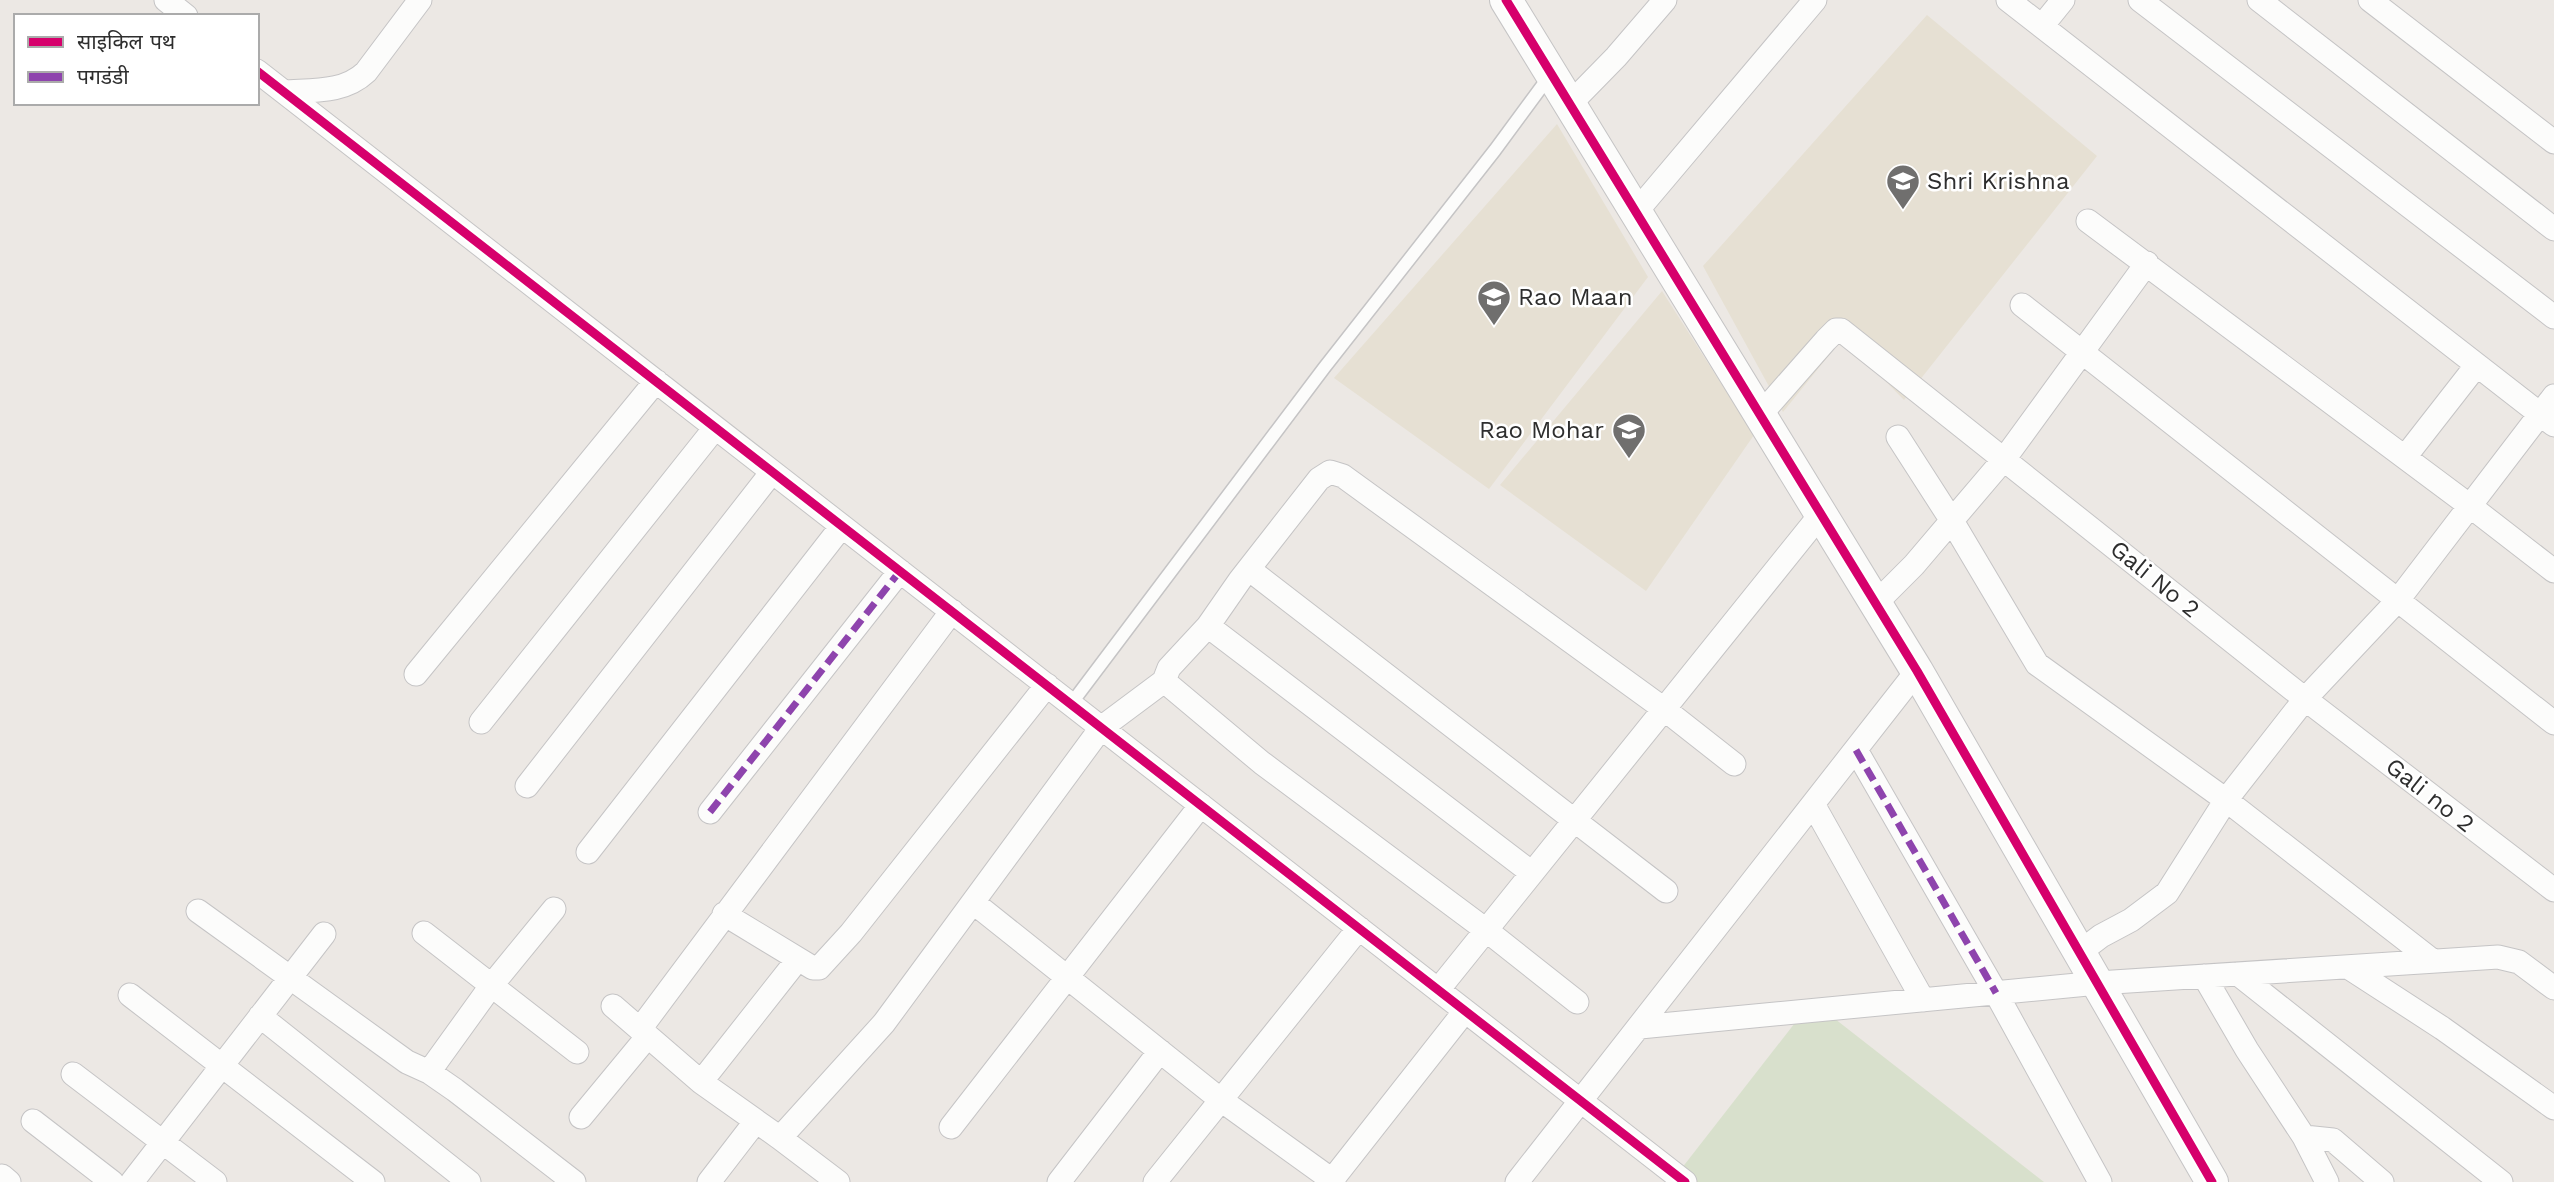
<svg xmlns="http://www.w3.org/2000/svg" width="2554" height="1182" font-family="'Work Sans','Noto Sans Devanagari',sans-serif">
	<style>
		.education { fill: #e6e0d3 }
		.cemetery { fill: #d8e0cc }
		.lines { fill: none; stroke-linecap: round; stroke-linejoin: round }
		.lane-casing { stroke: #c5c4c5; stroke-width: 15 }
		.street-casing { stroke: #c5c4c5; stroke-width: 25 }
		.secondary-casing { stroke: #c5c4c5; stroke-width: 34 }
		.lane { stroke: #fcfcfb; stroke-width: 12 }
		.street { stroke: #fcfcfb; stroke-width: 23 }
		.secondary { stroke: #fcfcfb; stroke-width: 32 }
		.quiet { stroke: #8e44ad; stroke-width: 7; stroke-dasharray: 14 7; stroke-linecap: butt }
		.cycleway-casing { stroke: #fff; stroke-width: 13 }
		.cycleway { stroke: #d6006c; stroke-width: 9 }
		.labels { text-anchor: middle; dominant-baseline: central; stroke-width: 5; stroke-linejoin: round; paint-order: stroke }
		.poi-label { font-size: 24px; fill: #2e2e2e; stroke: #fff; text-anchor: start }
		.street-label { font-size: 24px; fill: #2e2e2e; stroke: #fff }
	</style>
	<rect width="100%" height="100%" fill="#ece8e4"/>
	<path class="education" d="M1927,15L2097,156L1904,400L1843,338L1783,412L1703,266Z
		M1557,124L1648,277L1489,489L1334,378Z
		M1662,291L1754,435L1646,591L1500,485Z"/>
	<path class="cemetery" d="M1812,1001L2044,1182H1671Z"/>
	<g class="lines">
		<g class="lane-casing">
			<path id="lane" d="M1071,704L1324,368L1495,150L1551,74"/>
		</g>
		<g class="street-casing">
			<path id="street" d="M166,0L186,16
				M2008,0L2554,425
				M2140,0L2554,317
				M2259,0L2554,229
				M2370,0L2554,142
				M2042,26L2063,0
				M257,71L1685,1182
				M284,92C313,90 344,93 366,72L420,0
				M1570,104L1616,57L1665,0
				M1636,212L1815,0
				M2088,221L2470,506L2554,571
				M2022,305L2554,723
				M1760,415L1826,340L1836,330H1841L2305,699L2554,890
				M1898,437L1952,521L2037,664L2226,800L2433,961
				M2405,457L2476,366
				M1250,570L1666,891
				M1876,603L1914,565L2005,458L2147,263
				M1208,626L1532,873
				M416,674L656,381
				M1164,681L1262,763L1486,930L1577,1002
				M481,722L715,428
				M1856,750L1996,993L2100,1182
				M527,786L772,472
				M1813,804L1923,1000
				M710,812L900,571
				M588,852L842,526
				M974,903L1221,1100L1332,1180L1331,1182
				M198,911L407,1062L429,1072L455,1090L574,1182
				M724,914L813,968H819L851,933L1047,685
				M424,933L577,1052
				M2080,952L2101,936L2131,920L2167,893L2226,800L2305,699L2398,600L2554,396
				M2348,967L2442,1028L2554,1108
				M2238,974L2501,1182
				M2204,976L2247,1050L2304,1137L2327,1182
				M1438,990L1821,514
				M130,995L373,1182
				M613,1006L701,1082L780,1138L838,1182
				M260,1016L469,1182
				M1640,1027L2098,983L2498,957L2519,962L2554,988
				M640,1029L952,611
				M429,1072L491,986L554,909
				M73,1074L215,1182
				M701,1082L798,959
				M581,1117L648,1036
				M33,1121L112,1182
				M951,1127L1201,805
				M2304,1137L2333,1140L2382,1182
				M780,1138L884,1023L1101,728L1164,681L1169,668L1208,626L1240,580L1319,479L1330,472L1343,476L1664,709L1734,764
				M2,1176L9,1182
				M132,1182L324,934
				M709,1182L756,1121
				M1059,1182L1160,1051
				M1155,1182L1359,928
				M1334,1182L1332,1180L1465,1011
				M1517,1182L1917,671"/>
		</g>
		<g class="secondary-casing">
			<path id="secondary" d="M1506,0L1917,671L2212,1182"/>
		</g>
		<use href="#lane" class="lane"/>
		<use href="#street" class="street"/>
		<use href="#secondary" class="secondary"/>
		<path class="quiet" d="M1856,750L1996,993
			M710,812L900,571"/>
		<g class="cycleway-casing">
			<path id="cycleway" d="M1506,0L1917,671L2212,1182
				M257,71L1685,1182"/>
		</g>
		<use href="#cycleway" class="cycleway"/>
	</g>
	<defs>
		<g id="school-pin" transform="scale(1.75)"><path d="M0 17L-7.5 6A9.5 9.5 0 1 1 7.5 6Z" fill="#706f6e" stroke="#fff"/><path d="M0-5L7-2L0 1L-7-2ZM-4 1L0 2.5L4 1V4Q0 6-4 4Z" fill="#fff"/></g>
	</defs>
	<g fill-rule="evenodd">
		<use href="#school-pin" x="1903" y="181"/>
		<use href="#school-pin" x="1494" y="297"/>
		<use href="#school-pin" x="1629" y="430"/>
	</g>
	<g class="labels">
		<g class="poi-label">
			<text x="1927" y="181">Shri Krishna</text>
			<text x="1518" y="297">Rao Maan</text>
			<text x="1604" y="430" text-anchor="end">Rao Mohar</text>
		</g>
		<g class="street-label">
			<text transform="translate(2155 579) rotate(39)">Gali No 2</text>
			<text transform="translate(2430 795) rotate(38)">Gali no 2</text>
		</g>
	</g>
	<rect x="14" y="14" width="245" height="91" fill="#ffffff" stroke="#ababab" stroke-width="2"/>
	<rect x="28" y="37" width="35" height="10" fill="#d6006c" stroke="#ababab" stroke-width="2"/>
	<text x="77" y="49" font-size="21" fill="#2e2e2e">साइकिल पथ</text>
	<rect x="28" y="72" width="35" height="10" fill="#8e44ad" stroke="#ababab" stroke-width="2"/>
	<text x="77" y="84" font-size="21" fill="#2e2e2e">पगडंडी</text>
</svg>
